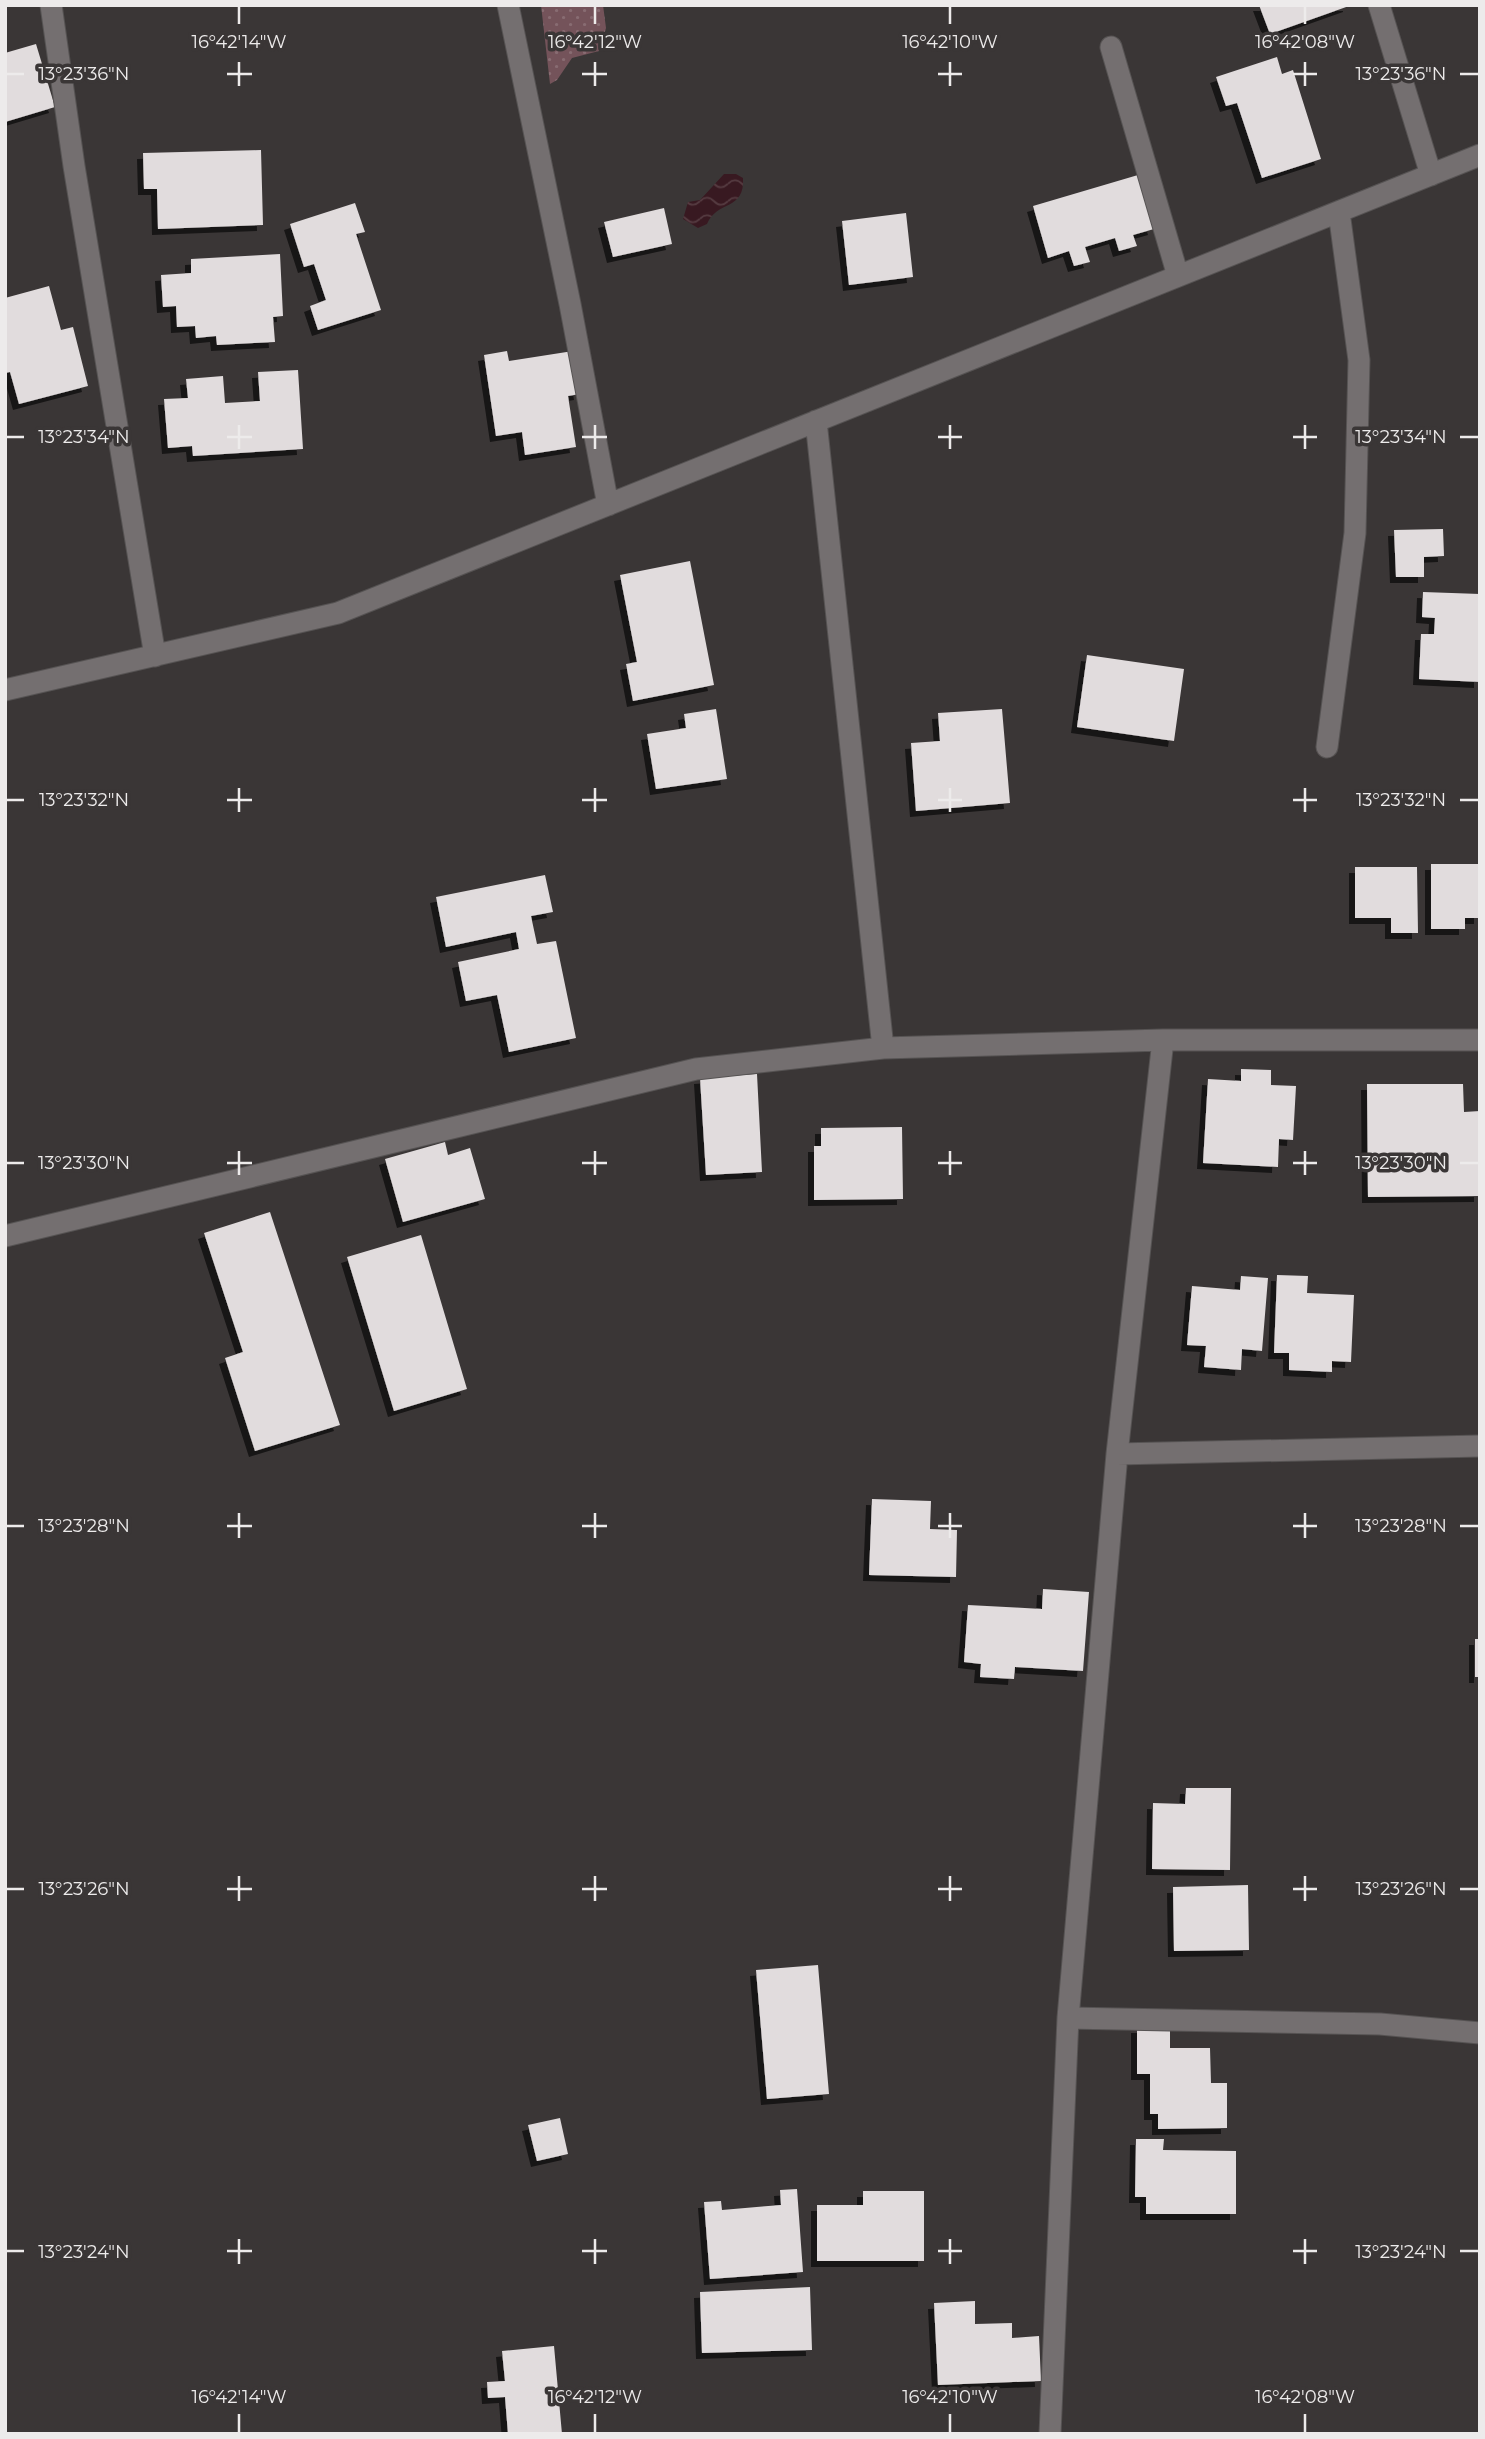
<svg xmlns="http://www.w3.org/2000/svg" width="1485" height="2439" font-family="Montserrat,sans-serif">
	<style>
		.grass { fill: url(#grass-dots) }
		.water { fill: url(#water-waves) }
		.building { fill: #e1dcdd; filter: url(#shadow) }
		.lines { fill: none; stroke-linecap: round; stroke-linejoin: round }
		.minor-casing { stroke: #565353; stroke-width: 23 }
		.minor { stroke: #746f70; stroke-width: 21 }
		.ticks { fill: none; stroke: #edebeb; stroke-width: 2.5 }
		.ticks-label { font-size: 18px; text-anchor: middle; fill: #edebeb; stroke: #3a3636; stroke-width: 7; stroke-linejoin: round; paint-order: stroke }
	</style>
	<defs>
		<pattern id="grass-dots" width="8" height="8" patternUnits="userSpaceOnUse" patternTransform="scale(1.75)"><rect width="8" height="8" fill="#74535a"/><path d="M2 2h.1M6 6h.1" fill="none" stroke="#886c72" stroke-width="1.8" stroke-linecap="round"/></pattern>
		<pattern id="water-waves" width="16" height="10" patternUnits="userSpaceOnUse" patternTransform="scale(1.75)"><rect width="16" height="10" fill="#381921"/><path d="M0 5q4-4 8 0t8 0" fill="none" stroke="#553b41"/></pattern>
		<filter id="shadow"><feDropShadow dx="-6" dy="6" stdDeviation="0" flood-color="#0009"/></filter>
	</defs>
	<rect width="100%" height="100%" fill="#3a3636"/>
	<path class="grass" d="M541,5H603L606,28L599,51L572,58L557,80L550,84Z"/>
	<path class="water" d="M724,174H736L743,178C745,211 717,200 707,224L698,228L683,219L688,202L700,200Z"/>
	<path class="building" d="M1259,5H1349V6L1270,34Z
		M36,44L55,107L5,122V53Z
		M1277,57L1282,74L1293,70L1321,159L1262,178L1237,103L1226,106L1216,77Z
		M261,150L263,225L158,229L157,189H144L143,153Z
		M1138,175L1154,229L1133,235L1137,246L1119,251L1115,238L1085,247L1090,262L1074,266L1069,251L1048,258L1033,206Z
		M355,203L365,232L356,234L381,310L318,330L310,306L326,300L314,264L304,267L290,224Z
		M664,208L672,244L613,257L604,222Z
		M906,213L913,277L849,285L842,221Z
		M280,254L283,316L273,317L275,342L217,345L216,336L196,338L195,326L177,327L176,306L163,307L161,275L191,273V259Z
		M49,286L61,330L73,327L88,386L19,404L10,372L5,373V298Z
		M507,351L509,361L573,351L580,394L568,396L576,447L525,455L522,432L496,436L484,355Z
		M298,370L303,449L193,456L192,446L168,448L164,399L188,398L186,379L223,376L225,403L260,401L258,372Z
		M1443,529L1444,556L1424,557V577H1396L1394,530Z
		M690,561L714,685L633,701L626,664L637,662L620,575Z
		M1423,592L1480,594V682L1419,679L1421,634H1434L1435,618L1422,617Z
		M1087,655L1184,669L1174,741L1077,727Z
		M716,709L727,779L656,789L647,734L686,728L684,714Z
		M1002,709L1010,803L916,811L911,743L940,741L938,713Z
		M1431,864H1480V918H1465V929H1431Z
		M1355,867H1417L1418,933H1391V918H1355Z
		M545,875L553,912L531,916L537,944L556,941L576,1038L509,1052L497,995L466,1001L458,962L519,949L516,932L446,947L436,897Z
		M1241,1069L1271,1070V1085L1296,1086L1293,1140L1279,1139L1278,1167L1203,1163L1208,1079L1241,1081Z
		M757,1074L762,1172L706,1175L700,1078Z
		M1367,1084H1463L1464,1112L1480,1111V1196L1368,1197Z
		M902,1127L903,1199L814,1200V1146H821V1128Z
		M445,1142L448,1155L470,1148L485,1199L403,1222L385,1159Z
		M270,1212L340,1425L255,1451L225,1358L243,1352L204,1233Z
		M421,1235L467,1389L394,1411L347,1257Z
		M1277,1275L1308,1276L1307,1293L1354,1295L1351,1362L1332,1361V1372L1289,1370V1353H1274Z
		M1241,1276L1268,1278L1262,1351L1242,1349L1241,1370L1204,1367L1206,1346L1187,1345L1192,1286L1240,1290Z
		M872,1499L931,1501L930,1529L957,1530L956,1577L869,1575Z
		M1043,1589L1089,1592L1083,1671L1015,1667L1014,1679L980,1677L981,1664L964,1662L968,1605L1042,1609Z
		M1475,1639H1480V1677H1475Z
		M1186,1788H1231L1230,1870L1152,1869L1153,1803L1185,1804Z
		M1248,1885L1249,1950L1174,1951L1173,1887Z
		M818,1965L829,2094L767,2099L756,1970Z
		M1137,2027H1170V2048H1210L1211,2083H1227V2128L1158,2129V2114H1150V2074H1137Z
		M560,2118L568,2154L537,2161L528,2125Z
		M1136,2139H1164L1163,2150L1236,2151V2214H1146V2197H1135Z
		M797,2189L803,2272L710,2279L704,2202L721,2201L722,2210L781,2205L780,2190Z
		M863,2191H924V2261H817V2205H863Z
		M810,2287L812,2350L702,2353L700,2292Z
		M975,2301V2324L1012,2323V2338L1039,2336L1041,2381L938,2385L934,2303Z
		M554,2346L562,2434H508L505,2397L488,2398L487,2382L505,2381L502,2351Z"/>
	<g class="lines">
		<g class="minor-casing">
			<path id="minor" d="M51,5L74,166L155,656
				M508,5L570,304L608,505
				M1379,5L1431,175
				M1111,47L1178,276
				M816,421L883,1048
				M5,690L338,613L1480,155
				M1327,747L1355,533L1359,360L1339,212
				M5,1236L696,1069L883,1048L1163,1040H1480
				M1117,1454L1480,1446
				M1068,2018L1380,2024L1480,2033
				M1050,2434L1068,2018L1117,1454L1163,1040"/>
		</g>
		<use href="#minor" class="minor"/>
	</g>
	<path class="ticks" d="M239,7V24M595,7V24M950,7V24M1305,7V24M239,62V86M595,62V86M950,62V86M1305,62V86M7,74H24M227,74H252M582,74H607M938,74H962M1293,74H1317M1460,74H1478M239,425V449M595,425V449M950,425V449M1305,425V449M7,437H24M227,437H252M582,437H607M938,437H962M1293,437H1317M1460,437H1478M239,788V812M595,788V812M950,788V812M1305,788V812M7,800H24M227,800H252M582,800H607M938,800H962M1293,800H1317M1460,800H1478M239,1151V1175M595,1151V1175M950,1151V1175M1305,1151V1175M7,1163H24M227,1163H252M582,1163H607M938,1163H962M1293,1163H1317M1460,1163H1478M239,1513V1538M595,1513V1538M950,1513V1538M1305,1513V1538M7,1526H24M227,1526H252M582,1526H607M938,1526H962M1293,1526H1317M1460,1526H1478M239,1876V1901M595,1876V1901M950,1876V1901M1305,1876V1901M7,1889H24M227,1889H252M582,1889H607M938,1889H962M1293,1889H1317M1460,1889H1478M239,2239V2264M595,2239V2264M950,2239V2264M1305,2239V2264M7,2251H24M227,2251H252M582,2251H607M938,2251H962M1293,2251H1317M1460,2251H1478M239,2414V2432M595,2414V2432M950,2414V2432M1305,2414V2432"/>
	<g class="ticks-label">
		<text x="239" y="48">16°42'14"W</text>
		<text x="595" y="48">16°42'12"W</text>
		<text x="950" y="48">16°42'10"W</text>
		<text x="1305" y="48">16°42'08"W</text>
		<text x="84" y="80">13°23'36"N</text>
		<text x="1401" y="80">13°23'36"N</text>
		<text x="84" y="443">13°23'34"N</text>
		<text x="1401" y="443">13°23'34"N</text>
		<text x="84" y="806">13°23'32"N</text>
		<text x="1401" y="806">13°23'32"N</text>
		<text x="84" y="1169">13°23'30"N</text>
		<text x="1401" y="1169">13°23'30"N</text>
		<text x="84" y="1532">13°23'28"N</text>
		<text x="1401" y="1532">13°23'28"N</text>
		<text x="84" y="1895">13°23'26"N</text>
		<text x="1401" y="1895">13°23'26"N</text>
		<text x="84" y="2258">13°23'24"N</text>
		<text x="1401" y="2258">13°23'24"N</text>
		<text x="239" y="2403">16°42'14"W</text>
		<text x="595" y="2403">16°42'12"W</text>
		<text x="950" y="2403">16°42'10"W</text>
		<text x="1305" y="2403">16°42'08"W</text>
	</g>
	<rect width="1485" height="2439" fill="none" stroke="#edebeb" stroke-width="14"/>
</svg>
